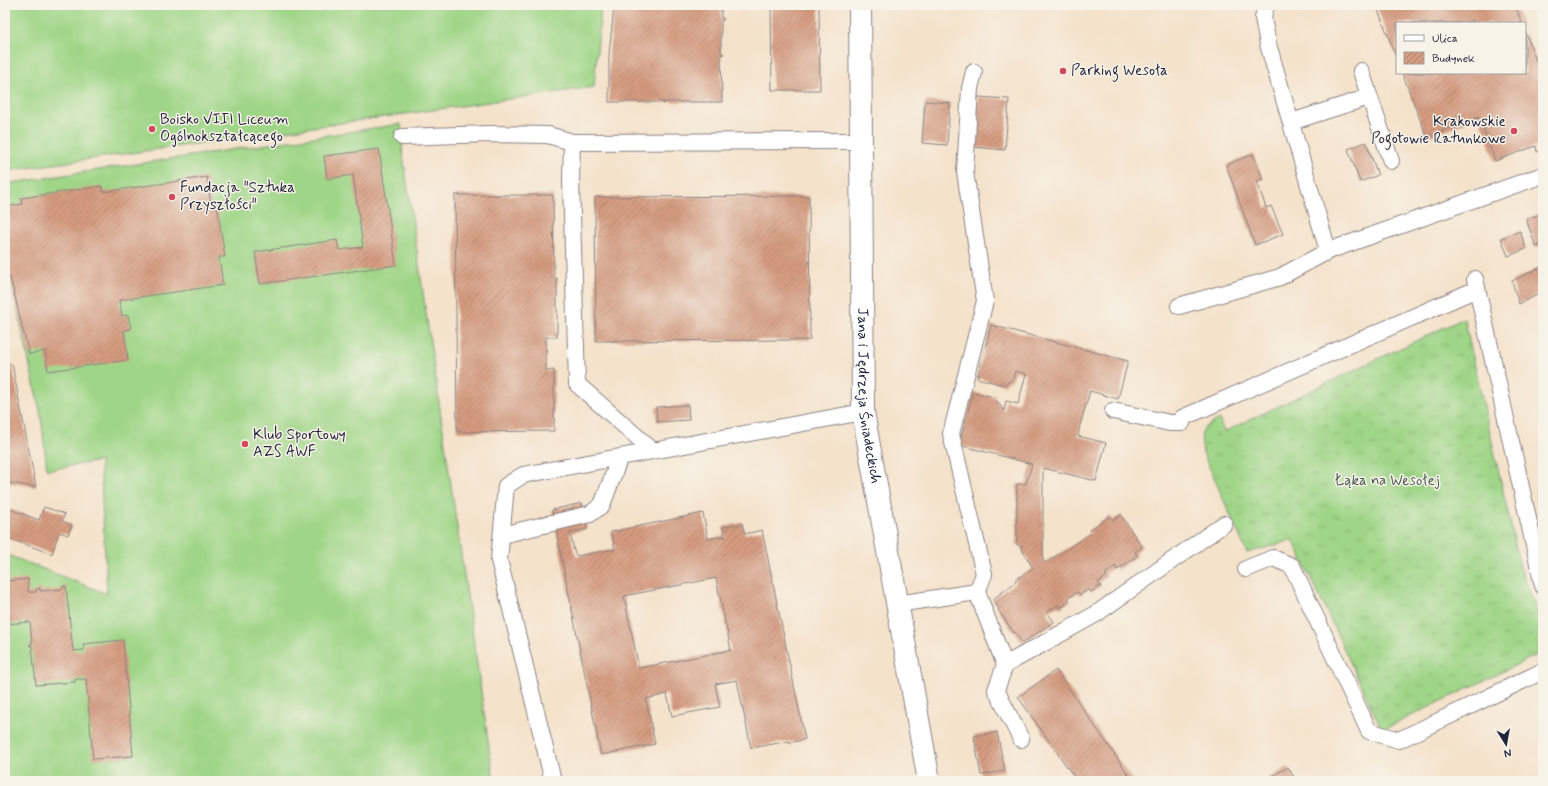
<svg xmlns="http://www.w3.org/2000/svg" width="1548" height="786" font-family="Mynerve,sans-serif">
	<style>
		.grass { fill: url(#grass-tufts); stroke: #607c61 }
		.pitch { fill: #9fd587; stroke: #607c61 }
		.building { fill: url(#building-hatch); fill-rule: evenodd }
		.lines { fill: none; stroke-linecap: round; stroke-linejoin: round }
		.service-casing { stroke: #8b8283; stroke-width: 18 }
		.minor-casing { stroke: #8b8283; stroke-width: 24 }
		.service { stroke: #fff; stroke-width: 16 }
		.minor { stroke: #fff; stroke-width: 22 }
		.poi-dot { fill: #d1495b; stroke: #f7f3e8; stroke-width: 1.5 }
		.labels { text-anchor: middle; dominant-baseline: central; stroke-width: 3; stroke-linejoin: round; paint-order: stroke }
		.poi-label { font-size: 15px; fill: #22223b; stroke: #f7f3e8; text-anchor: start }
		.street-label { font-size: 15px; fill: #22223b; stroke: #f7f3e8 }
		.park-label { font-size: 15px; fill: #485852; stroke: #f7f3e8 }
	</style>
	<defs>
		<pattern id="grass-tufts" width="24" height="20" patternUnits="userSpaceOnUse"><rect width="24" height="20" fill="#9fd587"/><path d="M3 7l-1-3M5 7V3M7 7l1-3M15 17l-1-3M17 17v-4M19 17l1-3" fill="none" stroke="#89b775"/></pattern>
		<pattern id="building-hatch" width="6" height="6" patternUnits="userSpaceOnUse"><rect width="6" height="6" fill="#d59b80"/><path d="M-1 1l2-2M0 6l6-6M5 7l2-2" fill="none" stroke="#ac7e6a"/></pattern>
	</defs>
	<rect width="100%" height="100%" fill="#f7f3e8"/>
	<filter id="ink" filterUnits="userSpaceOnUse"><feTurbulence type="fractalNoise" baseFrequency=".025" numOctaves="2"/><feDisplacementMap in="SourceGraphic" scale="8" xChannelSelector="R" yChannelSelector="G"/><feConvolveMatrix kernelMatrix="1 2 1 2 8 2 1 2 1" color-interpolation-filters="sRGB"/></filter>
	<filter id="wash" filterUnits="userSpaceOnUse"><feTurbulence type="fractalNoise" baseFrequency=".012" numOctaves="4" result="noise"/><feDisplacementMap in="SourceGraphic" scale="16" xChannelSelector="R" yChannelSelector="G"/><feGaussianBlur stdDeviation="0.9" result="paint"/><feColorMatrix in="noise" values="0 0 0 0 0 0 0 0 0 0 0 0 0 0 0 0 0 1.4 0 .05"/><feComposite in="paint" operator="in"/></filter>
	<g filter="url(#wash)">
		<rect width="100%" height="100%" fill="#f4e2cb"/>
		<path class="grass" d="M1464,318L1521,570L1543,626V652L1382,730L1293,540L1247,553L1203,453C1200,430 1199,431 1219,419L1224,432Z"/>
		<path class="pitch" d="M5,5H601L594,87L5,171Z
			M401,124L403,143L402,148L494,781H5V554L107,594L100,461L47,470L41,416L5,253V184Z"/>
		<g id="blocks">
			<path class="building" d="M634,5L721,7V18H723L724,20H721V53L724,54L721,55L722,102H664V104H663V102H609V54L614,7H634Z
				M771,5H819L820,90H772Z
				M1376,5H1515L1522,23H1474L1473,20L1466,23H1397V59Z
				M1525,31L1543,79V150L1537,152L1536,146L1495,161L1479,117L1427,137L1402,73H1525Z
				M978,97L1009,99L1005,150L974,147Z
				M925,101L950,103L947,145L922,143Z
				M1366,142L1378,175L1360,182L1348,149Z
				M379,149L396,265L260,284L255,252L337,240L339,250L363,247L353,175L327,179L324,156Z
				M1253,154L1263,179L1257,181L1266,208L1271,206L1283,234L1255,245L1226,165Z
				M207,177L211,205L217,204L225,257H219L223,285L119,300L122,316L128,315L131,329L124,330L128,360L48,371L45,351L29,354L10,277H5V207L22,204L21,198L102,186L103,192Z
				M455,195H553L554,278H557V337H546V371L554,370V431L457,432Z
				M809,196L810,340L596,341L595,197Z
				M1543,213V245L1536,247L1526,219Z
				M1520,231L1526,249L1508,256L1501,238Z
				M1543,266V292L1519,304L1512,281Z
				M991,325L1128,361L1118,399L1090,391L1080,425L1078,436L1106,443L1096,481L1043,468V561L1045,563L1091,533L1089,530L1110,516L1113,520L1121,515L1142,547L1135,552L1137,556L1117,570L1115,566L1105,574L1107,576L1098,583L1101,586L1091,592L1089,589L1080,595L1078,592L1068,598L1070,601L1060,608L1058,605L1047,612L1054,622L1022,643L1015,632L1014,633L998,610L999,609L993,599L1016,582L1015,580L1033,568L1021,548L1022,545H1017V484H1026L1032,464L959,445L973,392L994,397L1004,411L1006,401L1018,404L1026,374L1015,371L1013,379L1004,385L977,378Z
				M12,364L36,487L10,483L5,499V365Z
				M688,405L689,420L657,422L656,407Z
				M582,503L587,529L570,533L574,551L577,556L615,549L611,532L703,513L708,539L723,536L725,538L723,527L742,523L745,534L762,530L805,739L790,743V741L751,748L737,680L715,684L720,707L672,716L667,694L646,699L655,744L601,755L552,510ZM716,578L731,650L639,668L624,596Z
				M44,507L65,514L62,521L72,525L68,535L59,532L52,554L5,537V522L10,509L39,520Z
				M28,579V592H36V589L40,588V591L63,589V586H66L73,651L84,650L83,644L123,640L133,756L93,759L86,679H75V682L36,685L32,646L29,645L32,644L30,622L5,624V581Z
				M1056,670L1133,781H1077L1018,697Z
				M997,732L1005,771L981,775L974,736Z
				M1288,767L1296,781H1264Z"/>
		</g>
	</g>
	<g filter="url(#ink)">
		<use href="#blocks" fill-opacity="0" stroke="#8b8283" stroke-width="1"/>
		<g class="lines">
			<g class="service-casing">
				<path id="service" d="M1361,71L1391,161
					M974,72L970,88L965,172L985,301L951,434L984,574L977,592
					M1291,122L1369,97
					M402,137L488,134L548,135L572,142L860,141
					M572,142L571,180L577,384L652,450
					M1328,251L1543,175
					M1475,279L1543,586
					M1179,306L1280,277L1328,251L1268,44L1263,18L1266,5
					M1113,411L1170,423H1182
					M1182,418L1477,289
					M502,535L590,514L602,505L620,457
					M1246,569L1273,558L1292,566L1369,731L1399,740L1543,671
					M897,604L977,592L1005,665L996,690L1021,739
					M1005,665L1096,614L1224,524
					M553,781L499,560L506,486L523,475L863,412"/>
			</g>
			<g class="minor-casing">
				<g id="minor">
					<path id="s1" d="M860,5L863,412L929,781"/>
				</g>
			</g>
			<use href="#service" class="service"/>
			<use href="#minor" class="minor"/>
		</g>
	</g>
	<g class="poi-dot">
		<circle cx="1063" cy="71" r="4"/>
		<circle cx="152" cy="129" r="4"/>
		<circle cx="1514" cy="131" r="4"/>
		<circle cx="172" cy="197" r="4"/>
		<circle cx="245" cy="444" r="4"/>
	</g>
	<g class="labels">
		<g class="poi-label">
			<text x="1071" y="71">Parking Wesoła</text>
			<text x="160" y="120">Boisko VIII Liceum<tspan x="160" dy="17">Ogólnokształcącego</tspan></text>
			<text x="1506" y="122" text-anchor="end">Krakowskie<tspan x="1506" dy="17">Pogotowie Ratunkowe</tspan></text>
			<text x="180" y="188">Fundacja "Sztuka<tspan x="180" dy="17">Przyszłości"</tspan></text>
			<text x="253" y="435">Klub Sportowy<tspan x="253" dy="17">AZS AWF</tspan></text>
		</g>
		<g class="street-label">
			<text stroke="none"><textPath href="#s1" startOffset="391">Jana i Jędrzeja Śniadeckich</textPath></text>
		</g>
		<g class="park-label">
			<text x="1387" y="481">Łąka na Wesołej</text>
		</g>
	</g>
	<rect width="1548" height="786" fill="none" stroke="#f7f3e8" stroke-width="20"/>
	<rect x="1396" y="22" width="130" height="52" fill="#f7f3e8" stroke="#a29fa3"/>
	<rect x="1404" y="35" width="20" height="6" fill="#ffffff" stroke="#a29fa3"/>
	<text x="1432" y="42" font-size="12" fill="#22223b">Ulica</text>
	<rect x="1404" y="52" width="20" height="12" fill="url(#building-hatch)" stroke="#a29fa3"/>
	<text x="1432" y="62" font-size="12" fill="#22223b">Budynek</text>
	<g transform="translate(1506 744) rotate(169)" stroke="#f7f3e8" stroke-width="3" paint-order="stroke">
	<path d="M0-3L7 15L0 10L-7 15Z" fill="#22223b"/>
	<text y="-6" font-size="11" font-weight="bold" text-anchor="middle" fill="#22223b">N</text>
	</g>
</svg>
